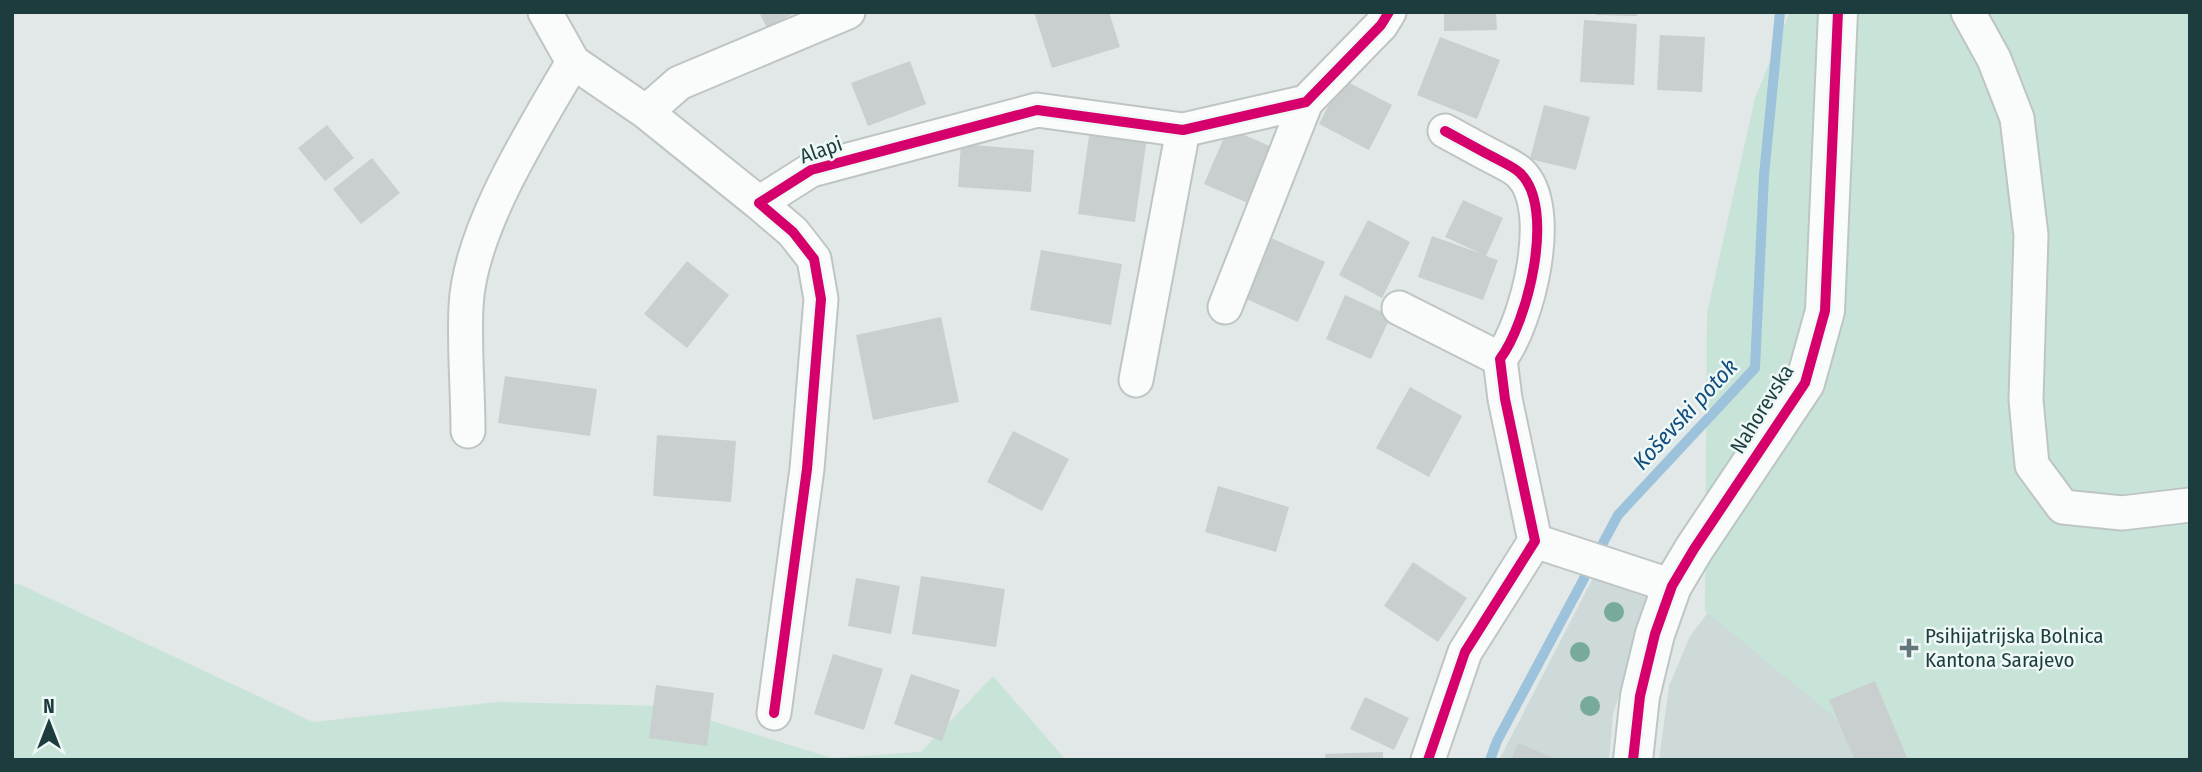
<svg xmlns="http://www.w3.org/2000/svg" width="2202" height="772" font-family="'Fira Sans Condensed',sans-serif">
	<style>
		.built { fill: #cedad9 }
		.green { fill: #c8e3d8 }
		.lines { fill: none; stroke-linecap: round; stroke-linejoin: round }
		.stream { stroke: #9cc2dc; stroke-width: 10 }
		.building { fill: #c8cfce }
		.street-casing { stroke: #bec5c4; stroke-width: 37 }
		.secondary-casing { stroke: #bcc6c5; stroke-width: 42 }
		.street { stroke: #fafcfb; stroke-width: 33 }
		.secondary { stroke: #fafcfb; stroke-width: 38 }
		.cycleway-casing { stroke: #eef8f6; stroke-width: 15 }
		.cycleway { stroke: #d6006c; stroke-width: 10 }
		.tree { fill: #78aa9b }
		.poi-dot { fill: #627878; stroke: #eef8f6; stroke-width: 2.5 }
		.labels { text-anchor: middle; dominant-baseline: central; stroke-width: 5; stroke-linejoin: round; paint-order: stroke }
		.street-label { font-size: 21px; fill: #1d3c3d; stroke: #eef8f6 }
		.poi-label { font-size: 21px; fill: #1d3c3d; stroke: #eef8f6; text-anchor: start }
		.water-label { font-size: 23px; font-style: italic; fill: #114e7f; stroke: #eef8f6 }
	</style>
	<rect width="100%" height="100%" fill="#e1e8e7"/>
	<path class="built" d="M1774,527L2190,760H1659L1669,686L1690,636Z
		M1597,570L1653,594L1613,714L1609,760H1499Z"/>
	<path class="green" d="M1790,12H2190V760H1887L1705,611L1707,313L1755,98Z
		M19,584L313,722L498,702L663,706L832,758L921,752L993,676L1066,760H12V585Z"/>
	<g class="lines">
		<path class="stream" d="M1490,760L1497,741L1618,515L1755,368L1764,175L1780,12"/>
	</g>
	<path class="building" d="M759,12H796L767,28Z
		M1034,12H1109L1120,47L1052,68Z
		M1444,12H1496L1497,30L1444,31Z
		M1596,12H1637V16L1596,15Z
		M1584,20L1637,24L1634,85L1580,82Z
		M1660,35L1705,37L1702,92L1657,90Z
		M1440,37L1500,60L1477,119L1417,95Z
		M910,61L926,104L868,126L851,83Z
		M1342,79L1392,105L1369,150L1319,124Z
		M1544,105L1590,117L1576,170L1530,159Z
		M327,125L354,158L325,181L298,148Z
		M1228,128L1281,151L1257,207L1204,184Z
		M1090,129L1147,137L1135,222L1078,214Z
		M961,144L1034,150L1031,192L958,187Z
		M372,158L400,193L361,224L333,189Z
		M1463,200L1503,218L1486,256L1498,260L1483,300L1418,277L1432,236L1482,254L1445,237Z
		M1368,220L1410,242L1382,298L1339,275Z
		M1269,237L1325,262L1298,322L1242,297Z
		M1041,250L1122,264L1111,325L1030,310Z
		M687,261L729,295L687,348L644,314Z
		M1345,295L1391,316L1371,359L1326,339Z
		M941,317L959,402L873,420L856,335Z
		M505,376L597,389L590,436L498,423Z
		M1410,387L1462,416L1429,477L1376,448Z
		M1013,431L1069,459L1042,511L987,482Z
		M657,435L736,441L731,502L653,496Z
		M1218,486L1289,507L1276,552L1205,532Z
		M1413,562L1467,598L1438,642L1384,606Z
		M921,576L1005,589L996,647L912,634Z
		M856,578L900,586L891,634L848,626Z
		M833,654L883,669L864,730L814,714Z
		M911,674L960,690L942,741L894,724Z
		M1875,681L1908,760H1855L1829,700Z
		M656,685L714,693L707,746L649,738Z
		M1365,697L1409,718L1394,750L1350,729Z
		M1518,743L1559,760H1511Z
		M1383,752V760H1326L1325,754Z"/>
	<g class="lines">
		<g class="street-casing">
			<path id="street" d="M545,12L573,62
				M1968,12L1994,59L2017,118L2031,235L2026,400L2032,465L2063,507L2122,513L2190,505
				M759,203L646,112L679,83L848,12
				M1225,307L1306,102
				M1399,308L1500,359
				M1136,380L1183,130
				M468,431C468,390 464,348 466,307C469,230 534,129 573,62L646,112
				M1535,541L1672,586
				M774,713L807,469L821,299L814,259L793,232L759,203L811,170L1037,110L1183,130L1306,102L1381,25L1389,12
				M1428,760L1465,652L1535,541L1505,399L1500,359C1527,324 1557,208 1520,173C1514,167 1504,163 1497,159C1479,150 1462,140 1445,131"/>
		</g>
		<g class="secondary-casing">
			<path id="secondary" d="M1633,760L1640,696L1655,634L1672,586L1694,549L1805,383L1825,311L1838,12"/>
		</g>
		<use href="#street" class="street"/>
		<use href="#secondary" class="secondary"/>
		<g class="cycleway-casing">
			<path id="cycleway" d="M774,713L807,469L821,299L814,259L793,232L759,203L811,170L1037,110L1183,130L1306,102L1381,25L1389,12
				M1428,760L1465,652L1535,541L1505,399L1500,359C1527,324 1557,208 1520,173C1514,167 1504,163 1497,159C1479,150 1462,140 1445,131
				M1633,760L1640,696L1655,634L1672,586L1694,549L1805,383L1825,311L1838,12"/>
		</g>
		<use href="#cycleway" class="cycleway"/>
	</g>
	<g class="tree">
		<circle cx="1614" cy="612" r="10"/>
		<circle cx="1580" cy="652" r="10"/>
		<circle cx="1590" cy="706" r="10"/>
	</g>
	<path class="poi-dot" d="M1905.5 637.5h7v7h7v7h-7v7h-7v-7h-7v-7h7z"/>
	<g class="labels">
		<g class="street-label">
			<text transform="translate(821 150) rotate(-19)">Alapi</text>
			<text transform="translate(1762 409) rotate(-58)">Nahorevska</text>
		</g>
		<g class="poi-label">
			<text x="1925" y="636">Psihijatrijska Bolnica<tspan x="1925" dy="24">Kantona Sarajevo</tspan></text>
		</g>
		<g class="water-label">
			<text transform="translate(1685 414) rotate(-47)">Koševski potok</text>
		</g>
	</g>
	<rect width="2202" height="772" fill="none" stroke="#1d3c3d" stroke-width="28"/>
	<g transform="translate(49 723)" stroke="#eef8f6" stroke-width="5" paint-order="stroke">
	<path d="M0-5L12 26L0 18L-12 26Z" fill="#1d3c3d"/>
	<text y="-10" font-size="19" font-weight="bold" text-anchor="middle" fill="#1d3c3d">N</text>
	</g>
</svg>
